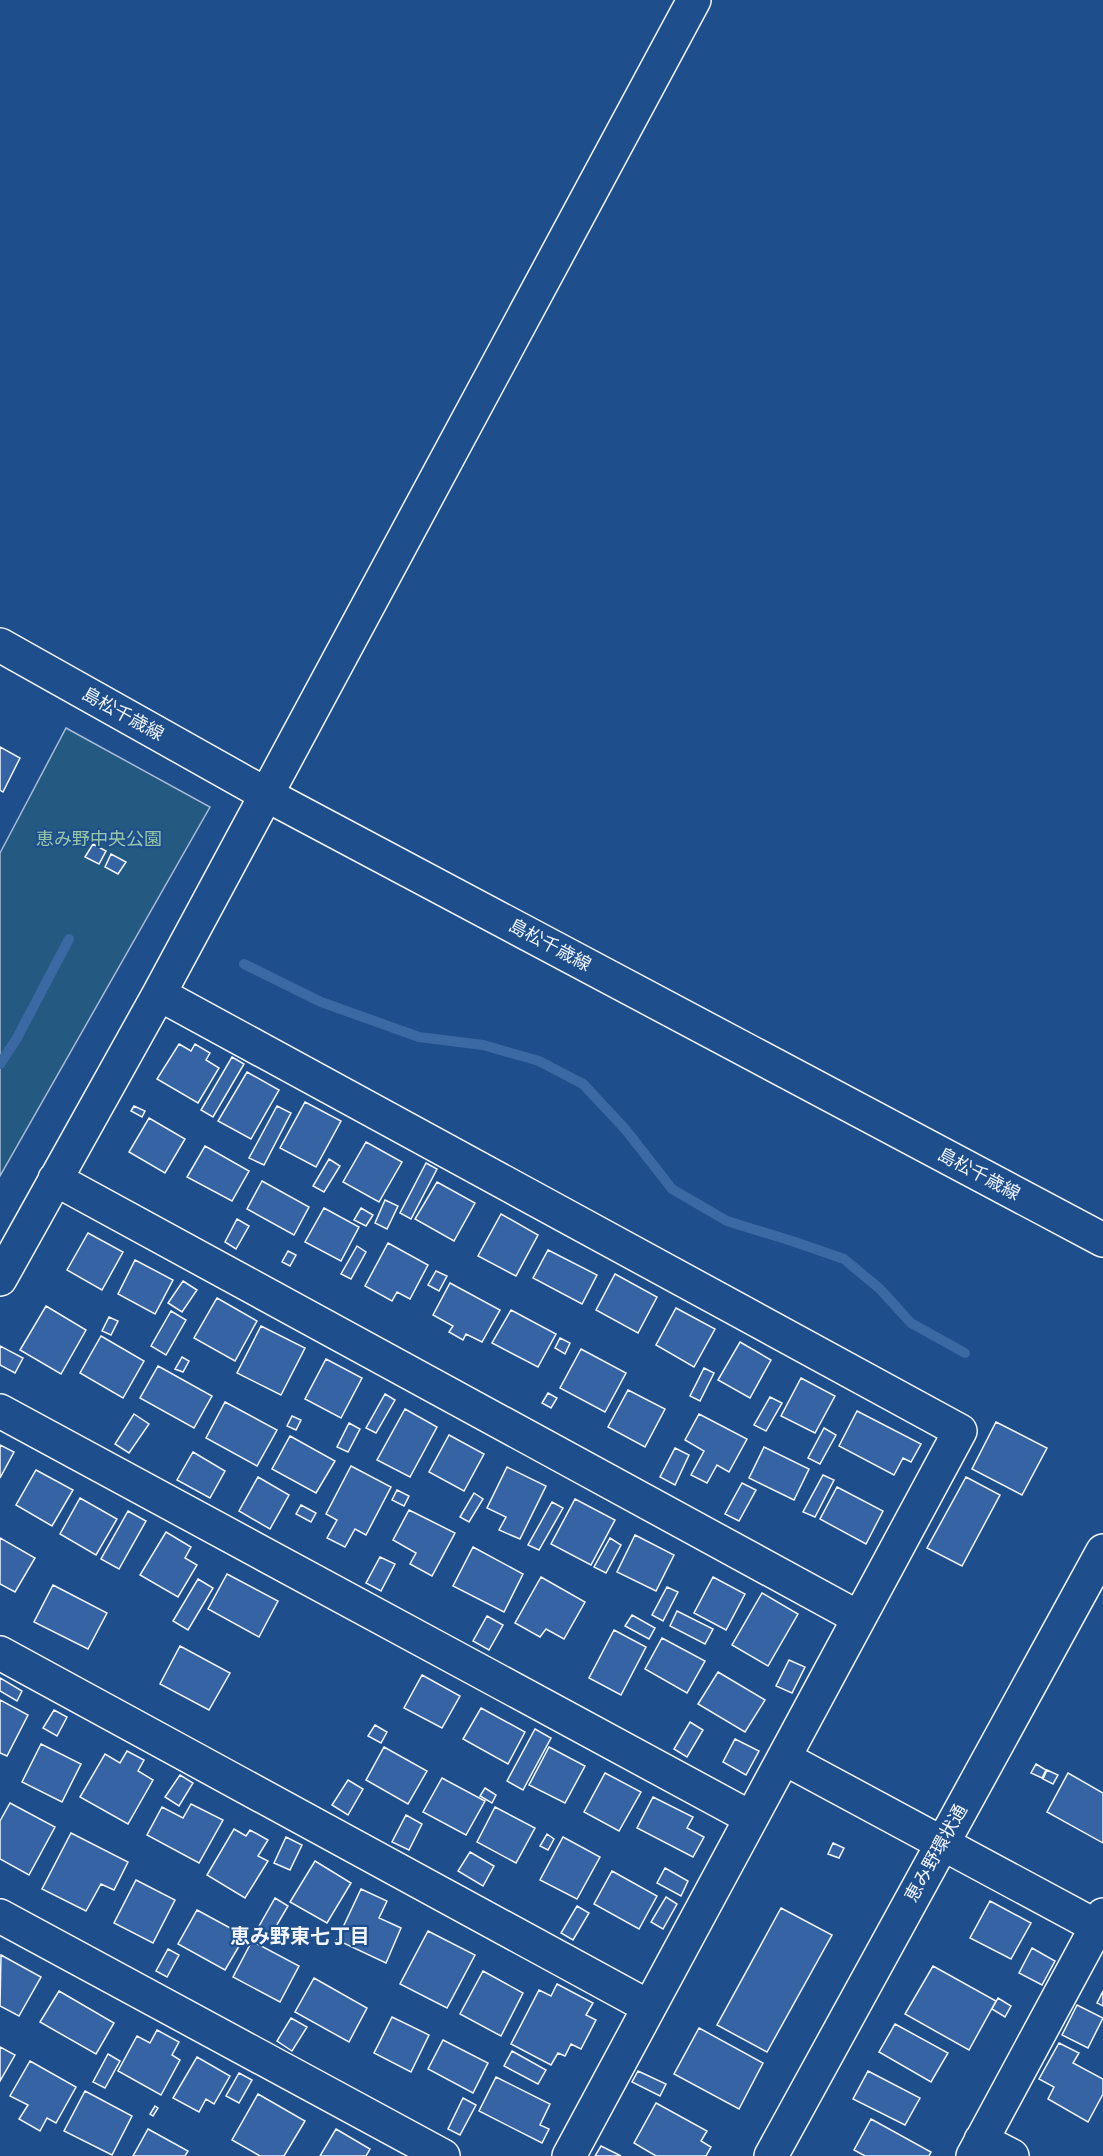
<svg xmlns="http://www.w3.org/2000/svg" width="1103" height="2156" font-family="'Varela Round','Noto Sans JP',sans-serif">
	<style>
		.green { fill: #245a82; stroke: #a8bbd7; stroke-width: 1.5 }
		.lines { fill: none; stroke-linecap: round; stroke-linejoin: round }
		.stream { stroke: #3b69a3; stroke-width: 10 }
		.building { fill: #3563a3; stroke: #f2f6ff; stroke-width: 1.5 }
		.minor-casing { stroke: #f2f6ff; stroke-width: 36 }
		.major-casing { stroke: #f2f6ff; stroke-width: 36 }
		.minor { stroke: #1f4e8c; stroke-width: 33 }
		.major { stroke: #1f4e8c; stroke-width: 33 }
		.labels { text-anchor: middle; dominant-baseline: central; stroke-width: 4.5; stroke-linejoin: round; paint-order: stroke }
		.street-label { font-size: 18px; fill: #f2f6ff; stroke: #1f4e8c }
		.park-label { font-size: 18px; fill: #97c8a6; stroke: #1f4e8c }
		.neighbourhood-label { font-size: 20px; font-weight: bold; fill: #f2f6ff; stroke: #1f4e8c }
	</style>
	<rect width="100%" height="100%" fill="#1f4e8c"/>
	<path class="green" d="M66,728L210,807L0,1176V853Z"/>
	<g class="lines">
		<path class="stream" d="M244,964L321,1002L419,1037L483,1045L539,1061L583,1084L626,1130L672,1189L727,1221L795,1242L844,1259L880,1289L911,1323L965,1353
			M0,1064L17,1038L69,939"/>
	</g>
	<path class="building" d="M0,747L20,758L3,792L0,790Z
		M93,844L106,851L99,864L85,857Z
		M111,854L126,862L118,874L105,867Z
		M179,1044L191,1051L195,1044L210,1053L206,1060L219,1068L198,1103L157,1079Z
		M232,1057L244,1064L213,1117L201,1110Z
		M247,1072L279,1090L251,1139L218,1121Z
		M305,1102L341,1121L316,1167L280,1148Z
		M134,1106L145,1111L142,1117L131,1111Z
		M277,1106L291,1113L264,1165L249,1158Z
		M149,1118L185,1139L165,1173L129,1152Z
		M366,1142L402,1162L379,1202L343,1182Z
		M205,1146L249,1171L232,1201L187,1177Z
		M329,1159L340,1166L324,1192L313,1186Z
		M426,1163L437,1169L411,1219L400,1213Z
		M262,1181L309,1207L294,1235L247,1209Z
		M437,1182L475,1203L454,1241L415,1219Z
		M385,1200L398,1206L387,1229L375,1223Z
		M324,1208L359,1227L341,1261L305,1242Z
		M361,1208L373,1215L366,1226L354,1220Z
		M501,1214L538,1235L516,1276L478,1256Z
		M237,1219L249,1226L236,1249L225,1242Z
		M88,1233L123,1252L102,1290L67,1270Z
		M388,1243L428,1265L410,1299L397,1292L392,1301L365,1286Z
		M357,1246L366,1252L351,1279L341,1274Z
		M548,1250L597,1275L582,1304L533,1278Z
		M288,1251L296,1255L290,1266L282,1262Z
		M135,1260L173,1280L155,1314L118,1294Z
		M436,1271L447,1276L439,1291L428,1285Z
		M615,1274L657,1297L638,1333L596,1310Z
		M183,1281L197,1290L182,1312L168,1303Z
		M450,1283L500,1310L482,1342L466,1334L463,1340L449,1332L453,1326L433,1315Z
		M217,1298L257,1321L235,1361L194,1338Z
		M46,1306L86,1330L61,1374L20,1350Z
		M676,1308L715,1329L694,1367L656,1345Z
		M511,1310L556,1334L538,1367L492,1343Z
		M171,1311L186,1320L166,1355L151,1346Z
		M109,1317L118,1321L111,1335L102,1331Z
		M261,1326L305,1348L281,1395L237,1373Z
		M101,1336L144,1361L123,1398L80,1373Z
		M560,1338L570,1343L565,1354L555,1348Z
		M740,1342L771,1360L750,1398L718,1380Z
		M0,1346L23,1358L15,1373L0,1365Z
		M581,1349L626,1373L605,1412L560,1388Z
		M182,1357L189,1361L183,1372L175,1369Z
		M326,1359L362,1378L341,1418L305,1399Z
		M158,1366L212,1396L194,1428L140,1398Z
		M704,1368L714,1373L700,1401L690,1396Z
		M801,1378L835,1396L815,1433L781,1416Z
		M628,1390L665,1409L645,1447L608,1427Z
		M548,1393L557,1398L551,1408L542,1403Z
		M385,1394L395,1400L376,1433L366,1428Z
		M770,1397L782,1403L766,1431L754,1425Z
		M225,1402L277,1430L257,1466L206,1438Z
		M405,1409L437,1427L410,1477L377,1460Z
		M857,1411L921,1444L911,1462L903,1458L894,1475L839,1446Z
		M134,1414L149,1424L129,1453L115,1444Z
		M699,1414L747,1439L729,1472L717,1465L707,1483L691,1475L704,1451L685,1440Z
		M292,1416L301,1420L296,1430L287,1426Z
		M996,1422L1047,1448L1022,1495L972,1469Z
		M349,1423L360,1429L348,1452L337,1447Z
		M824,1428L836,1435L820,1464L808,1458Z
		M449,1435L484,1454L464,1491L429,1472Z
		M290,1436L335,1461L316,1493L272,1469Z
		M0,1445L14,1452L0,1478Z
		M764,1447L809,1469L794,1500L749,1478Z
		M675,1448L689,1455L675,1485L660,1477Z
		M193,1452L225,1471L210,1498L177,1480Z
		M351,1466L391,1487L366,1535L355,1529L345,1547L327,1538L337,1520L326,1514Z
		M507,1467L546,1486L520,1539L499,1530L506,1517L487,1508Z
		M36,1470L73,1490L52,1526L16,1505Z
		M823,1475L834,1480L815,1517L803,1512Z
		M258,1477L289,1495L270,1529L239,1511Z
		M966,1477L1000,1495L962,1566L927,1548Z
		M742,1483L756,1490L739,1521L725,1514Z
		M837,1487L883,1511L866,1544L820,1519Z
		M397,1490L409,1496L404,1506L392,1500Z
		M474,1493L483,1499L469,1522L460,1517Z
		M80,1498L117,1519L96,1555L60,1534Z
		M575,1499L615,1520L591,1565L551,1544Z
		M552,1502L563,1508L539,1550L528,1545Z
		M301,1505L316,1513L311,1522L296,1514Z
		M409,1510L455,1533L432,1576L410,1564L416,1553L393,1540Z
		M128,1511L146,1521L119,1569L101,1559Z
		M166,1532L191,1547L185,1558L197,1565L178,1597L140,1575Z
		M635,1535L674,1555L656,1591L617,1572Z
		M0,1538L35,1558L15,1592L0,1584Z
		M610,1538L621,1545L606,1573L594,1567Z
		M473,1547L523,1574L504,1612L453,1586Z
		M380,1557L395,1564L381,1591L366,1583Z
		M227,1574L278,1601L259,1637L208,1609Z
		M541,1577L585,1602L564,1639L546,1629L540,1637L515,1623Z
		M713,1577L745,1594L726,1630L694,1613Z
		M198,1579L213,1588L188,1630L173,1621Z
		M53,1585L107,1613L88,1649L34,1622Z
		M667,1587L678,1592L663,1621L652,1615Z
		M762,1593L798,1614L768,1666L732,1645Z
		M677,1611L713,1629L705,1644L670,1626Z
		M632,1615L655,1628L649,1639L625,1626Z
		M487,1616L503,1625L489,1650L473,1641Z
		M614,1630L646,1647L621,1695L589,1678Z
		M662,1638L705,1661L687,1693L645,1669Z
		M180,1646L230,1673L209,1710L160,1684Z
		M789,1660L805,1667L792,1693L776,1686Z
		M718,1672L765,1700L745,1732L698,1704Z
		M422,1675L460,1696L442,1728L404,1708Z
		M0,1678L22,1691L17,1701L0,1691Z
		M0,1700L28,1715L7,1756L0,1753Z
		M481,1708L525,1732L508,1764L463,1739Z
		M54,1710L67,1717L57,1736L43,1728Z
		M690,1722L703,1730L687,1757L674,1749Z
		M375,1725L387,1732L381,1743L368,1736Z
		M535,1729L551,1738L523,1790L507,1781Z
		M735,1739L759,1751L746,1775L723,1762Z
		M41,1744L81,1764L62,1802L22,1782Z
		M384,1747L427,1771L408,1804L366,1780Z
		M549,1747L585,1766L565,1803L529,1785Z
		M127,1751L144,1760L138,1771L153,1780L128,1824L80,1797L105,1754L120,1763Z
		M1036,1764L1046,1770L1042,1778L1031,1773Z
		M1047,1770L1058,1775L1053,1784L1043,1779Z
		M605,1773L641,1792L619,1831L584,1812Z
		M1068,1773L1103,1793V1843L1047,1812Z
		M180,1775L193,1783L179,1806L165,1797Z
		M442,1778L485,1801L466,1835L423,1812Z
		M348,1780L363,1789L348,1815L332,1805Z
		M485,1788L496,1795L492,1803L480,1796Z
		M653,1797L693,1817L687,1828L704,1837L693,1857L637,1828Z
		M10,1803L55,1827L29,1875L0,1859V1821Z
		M191,1804L223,1820L199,1863L147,1835L162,1807L183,1818Z
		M495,1807L535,1828L516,1863L477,1842Z
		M406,1815L422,1824L409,1850L392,1842Z
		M234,1829L246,1836L250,1830L268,1840L258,1856L268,1861L245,1898L207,1875Z
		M71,1833L128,1862L114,1890L101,1884L86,1911L42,1889Z
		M547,1834L554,1839L548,1850L540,1846Z
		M286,1837L302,1845L290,1870L274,1863Z
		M563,1837L600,1857L577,1899L540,1880Z
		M833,1843L844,1848L839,1858L828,1854Z
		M470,1852L494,1866L483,1886L458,1871Z
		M315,1861L351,1883L327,1923L290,1902Z
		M665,1868L688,1881L681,1896L657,1883Z
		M612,1871L657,1896L639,1929L594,1904Z
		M136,1880L175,1900L153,1943L114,1923Z
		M361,1889L387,1901L379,1918L401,1928L386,1963L337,1940Z
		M666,1897L677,1904L663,1929L651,1922Z
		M275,1898L288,1906L271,1935L258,1928Z
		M990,1901L1031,1923L1011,1959L970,1938Z
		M577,1906L589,1913L573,1940L561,1933Z
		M781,1908L832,1935L767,2052L717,2025Z
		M197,1910L245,1936L225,1970L178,1944Z
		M428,1931L475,1955L447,2008L400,1984Z
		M252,1941L299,1966L280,2002L233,1977Z
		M1032,1948L1055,1961L1042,1985L1019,1973Z
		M168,1949L179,1955L167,1977L156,1971Z
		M1,1955L41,1977L19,2016L0,2006Z
		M933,1966L996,2001L969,2050L905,2014Z
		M483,1971L523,1993L501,2036L460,2014Z
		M314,1978L367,2008L349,2042L295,2012Z
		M557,1984L593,2003L586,2015L596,2020L581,2049L571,2044L565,2056L558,2053L551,2065L511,2044L539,1990L551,1996Z
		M59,1991L114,2023L96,2054L40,2022Z
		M1103,1991V2006L1097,2003Z
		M998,1998L1011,2006L1005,2017L992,2009Z
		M1077,2005L1103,2018L1088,2048L1062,2035Z
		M392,2017L429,2035L411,2072L374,2053Z
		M291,2018L307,2027L292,2051L277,2041Z
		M895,2024L948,2053L931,2082L879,2052Z
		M699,2028L763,2063L739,2109L674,2074Z
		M157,2030L179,2042L172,2055L180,2060L161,2095L118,2071L137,2036L150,2043Z
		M443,2040L488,2063L473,2093L428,2069Z
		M1059,2043L1079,2053L1073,2063L1103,2079V2094L1088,2122L1048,2099L1054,2087L1039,2079Z
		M0,2047L15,2055L0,2081Z
		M512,2051L546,2070L538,2084L504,2066Z
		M108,2054L120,2061L105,2088L93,2082Z
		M197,2057L230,2076L214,2104L206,2099L199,2112L173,2098Z
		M30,2061L76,2087L56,2123L47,2118L40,2131L19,2119L28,2105L10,2096Z
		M638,2071L666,2084L660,2096L632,2082Z
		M868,2071L920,2098L905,2125L853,2099Z
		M239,2073L252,2080L239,2103L226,2096Z
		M496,2077L550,2104L540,2125L549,2129L542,2143L479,2111Z
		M85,2091L132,2116L112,2155L64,2131Z
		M258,2094L305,2121L284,2156H260L232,2140Z
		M463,2098L476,2105L460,2135L448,2129Z
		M656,2103L707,2131L701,2141L711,2147L706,2156H656L634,2143Z
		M155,2106L158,2108L153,2116L150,2114Z
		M871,2119L931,2152L929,2156H865L854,2150Z
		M148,2129L188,2151L185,2156H133Z
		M336,2129L370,2149L366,2156H320Z
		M601,2146L621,2156H595Z"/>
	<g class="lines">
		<g class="minor-casing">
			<path id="minor" d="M159,994L960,1431L569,2156
				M55,1179L859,1618
				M0,1279L159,994L694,0
				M0,1411L751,1818
				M0,1653L649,2007
				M784,1758L1103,1930
				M0,1916L443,2156
				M981,2140L1012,2156
				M771,2156L1103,1551
				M973,2156L1103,1915"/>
		</g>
		<g class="major-casing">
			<path id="major" d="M0,645L267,795L1103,1240"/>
		</g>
		<use href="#minor" class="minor"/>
		<use href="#major" class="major"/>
	</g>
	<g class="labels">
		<g class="street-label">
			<text transform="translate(123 714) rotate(29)">島松千歳線</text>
			<text transform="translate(550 945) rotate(28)">島松千歳線</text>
			<text transform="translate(979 1174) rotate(28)">島松千歳線</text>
			<text transform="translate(936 1853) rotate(-61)">恵み野環状通</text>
		</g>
		<g class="park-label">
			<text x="99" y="839">恵み野中央公園</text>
		</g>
		<g class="neighbourhood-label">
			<text x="300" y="1937">恵み野東七丁目</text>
		</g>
	</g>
</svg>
